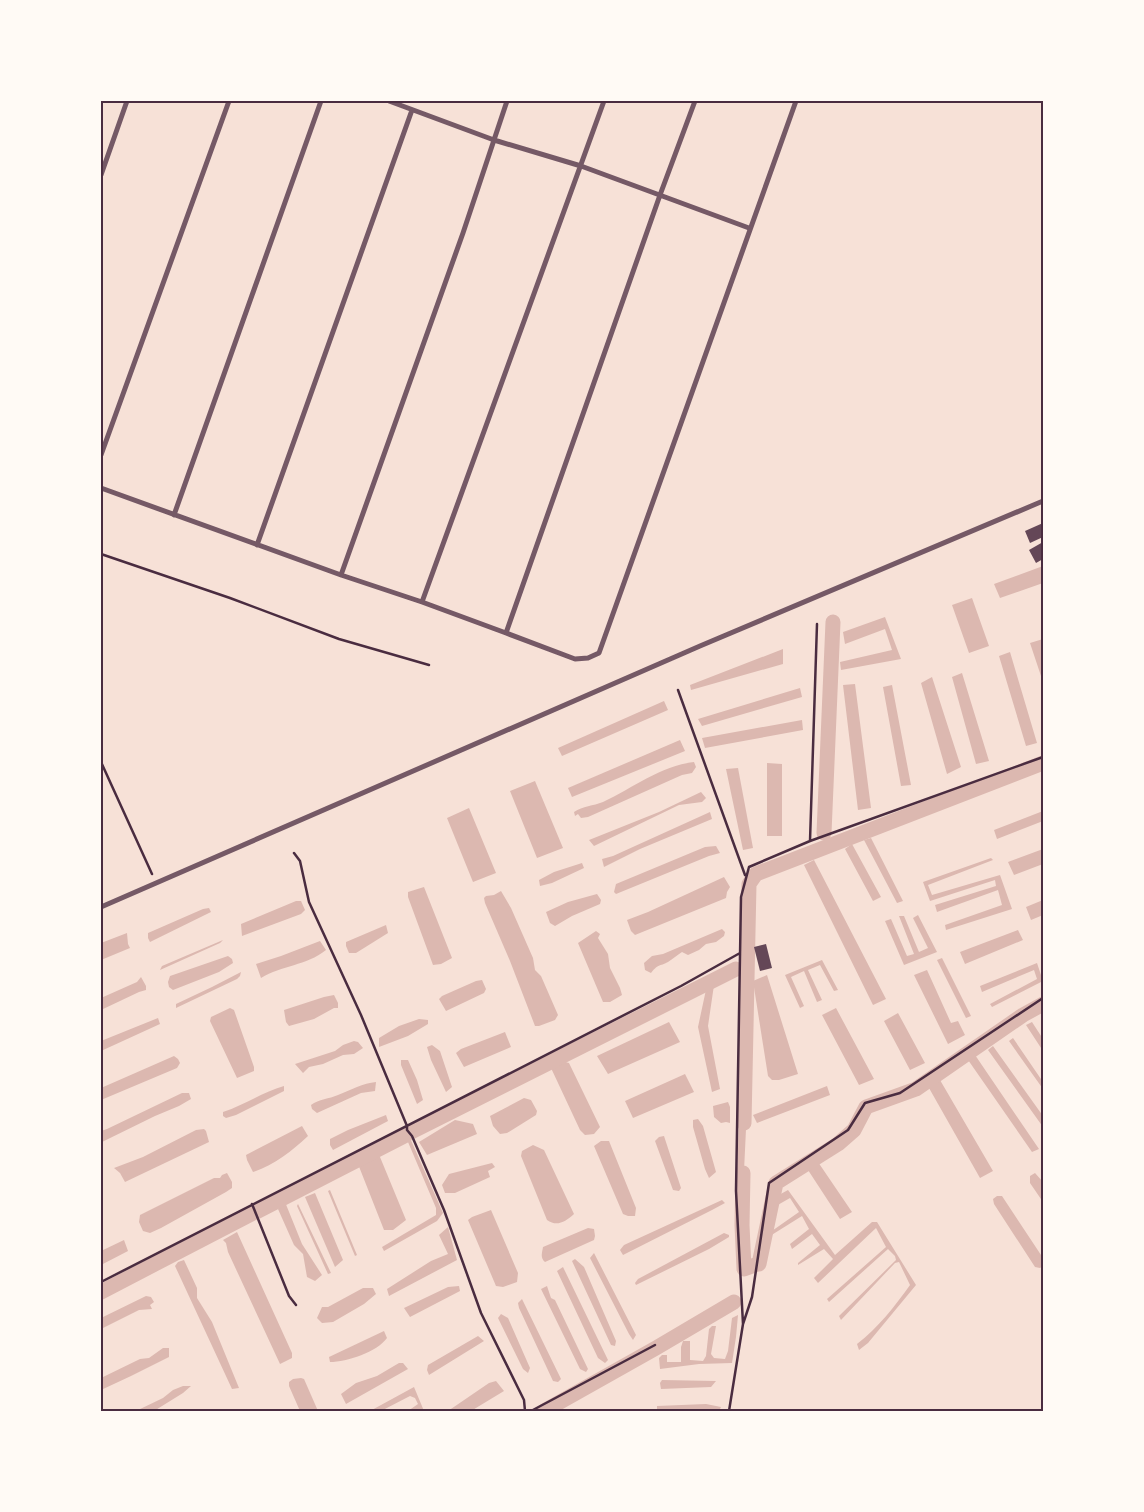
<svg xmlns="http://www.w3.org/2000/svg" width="1144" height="1512" font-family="Mulish,sans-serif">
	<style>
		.water { fill: #dcb8b0 }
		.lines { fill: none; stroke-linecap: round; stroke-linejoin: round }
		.canal { stroke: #dcb8b0; stroke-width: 15 }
		.building { fill: #644757 }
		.path { stroke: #4a2c40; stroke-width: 2.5 }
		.minor { stroke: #755966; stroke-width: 5 }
		.neatline { fill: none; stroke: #4a2c40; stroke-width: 2 }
	</style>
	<rect width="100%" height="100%" fill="#f7e1d7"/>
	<path class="water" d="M1043,566V583L1000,598L994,584Z
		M972,598L989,646L969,653L952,605Z
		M885,617L901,659L841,670L840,662L892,650L885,629L845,644L843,632Z
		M1043,639V682L1030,643Z
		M783,649V664L691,690L690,685Z
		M1010,652L1037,743L1026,746L999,656Z
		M962,673L989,761L976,764L952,677Z
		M932,677L961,767L947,774L921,683Z
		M855,684L871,808L858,810L843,685Z
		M892,685L911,785L901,786L883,687Z
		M800,688L802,697L702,726L698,719Z
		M664,701L668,710L562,756L558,748Z
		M802,720L803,730L705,748L702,738Z
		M680,740L685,751L572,797L568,788Z
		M694,762L696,767L692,773L682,775L588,817L581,818L578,814L575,816L574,812C583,806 593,806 603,802C633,788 660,766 694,762Z
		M767,763L782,764V836H767Z
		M738,768L753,848L743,850L726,769Z
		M535,781L563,848L537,858L510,791Z
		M701,792L706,798L702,802L679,805L594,846L589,840L659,812Z
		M469,808L496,873L473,882L447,818Z
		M1043,811V821L997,839L994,830Z
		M710,812L712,819L640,849L604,867L602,859L613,856Z
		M871,838L903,901L897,903L864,840Z
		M852,844L881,897L873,901L845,849Z
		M716,846L720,853L709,856L616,894L614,892L616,884L705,847Z
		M1043,849V864L1014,875L1008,862Z
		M991,858L993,860L928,885L932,895L1000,875L1012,909L946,930L945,925L1002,905L998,890L937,912L935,905L996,886L995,880L930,901L923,882Z
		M814,860L886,999L873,1005L804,865Z
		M582,863L584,868L552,883L540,886L539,880L554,872Z
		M724,877L730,887L727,892L726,898L635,935L631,931L627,920L648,912Z
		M424,887L452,958L441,964L433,965L408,897V892Z
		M501,891L511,908L533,958L535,970L541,976L558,1015L555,1020L539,1026H535L510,961L485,903L484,898L486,896L494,895Z
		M597,894L601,900L600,904L572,916L555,926L550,923L546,912L568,902Z
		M1043,900V915L1031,920L1026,907Z
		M296,901H301L305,910L301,914L242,936L241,924Z
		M209,908L211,912L150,942L148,938V933L203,909Z
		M918,915L937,952L904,965L885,921L891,919L907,956L914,954L899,916H904L919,952L928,948L913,918Z
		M386,925L388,933L356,953H349L346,946V942Z
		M722,929L725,932L724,936L716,942L706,944L699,950L688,955L682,952C677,955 673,959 668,962C659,967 659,963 651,973L645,970L644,963L652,956L663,954Z
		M1018,930L1023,940L965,964L960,952Z
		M596,931L600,934L598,938L608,954L610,968L620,988L622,995L610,1002H603L578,943Z
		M127,933L128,944L130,948L101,960V943Z
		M223,940L220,943L160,970L162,966Z
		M320,941L326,950C306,966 282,965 261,978L256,964L281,956Z
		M228,956L232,959L233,963L219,972L173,990L169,987L168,982L170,976Z
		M942,958L971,1016L966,1018L937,960Z
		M822,960L838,990L834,991L820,965L808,970L822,1000L817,1002L804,971L791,977L804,1006L800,1008L785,975Z
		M1037,963L1043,981L992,1007L990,1004L1037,979L1034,970L982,992L980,986Z
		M927,970L951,1023L958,1021L965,1035L948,1044L914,975Z
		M241,972L240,976L237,979L176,1008V1004L212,987Z
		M767,975L798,1074L779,1080H772L768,1076L753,981Z
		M141,977L146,986V990L139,992L101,1010V998L137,982Z
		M482,980L486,989L484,993L446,1011L439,999L442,996L476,981Z
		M707,985H714L708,1026L720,1089L712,1092L698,1027Z
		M334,995L338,1003V1008H334L314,1019L289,1026L286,1022L284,1010L324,997Z
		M230,1008L234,1010L254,1067V1071L237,1078L210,1021L211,1017Z
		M836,1008L874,1079L859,1085L822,1015Z
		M898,1013L925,1063L910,1070L884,1021Z
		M158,1018L160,1024L101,1051V1041Z
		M419,1019L428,1020V1024L408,1036L379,1047V1038L399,1026Z
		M669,1022L680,1042L608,1074L597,1056Z
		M1032,1022L1043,1039V1051L1026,1025Z
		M505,1032L511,1047L464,1067L456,1053L461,1049Z
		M1013,1038L1043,1082V1089L1009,1041Z
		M354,1041L358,1042L363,1048L354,1054L343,1055L323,1064L309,1067L303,1073L295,1064L335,1051L343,1045Z
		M432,1045L440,1051L452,1087L446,1092L431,1060L427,1047Z
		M993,1046L1043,1116V1127L988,1050Z
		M973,1052L1039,1149L1032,1152L966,1057Z
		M174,1056L178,1059L180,1063L177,1068L101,1100V1088Z
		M401,1060H408L417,1080L423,1100L417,1104L401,1065Z
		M562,1061L569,1063L600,1127L594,1134L585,1135L580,1130L551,1068L553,1063Z
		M685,1074L694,1092L633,1118L625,1101Z
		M940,1080L993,1171L980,1178L929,1088Z
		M376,1082L375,1091L361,1093L317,1113L312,1109L311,1105C319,1099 329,1099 338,1095C351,1090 363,1083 376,1082Z
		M284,1086V1091L236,1115L226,1118L223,1116V1112C244,1105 263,1092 284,1086Z
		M827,1086L830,1095L757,1123L753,1115Z
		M182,1093H189L191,1099L179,1106L155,1116L102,1142L101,1131L107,1129Z
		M524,1098L531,1100L537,1111L536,1115L507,1133L500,1134L493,1126L490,1116Z
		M728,1102L730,1107V1123L726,1122L721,1123L714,1117L713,1106Z
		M745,1102L747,1108L743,1192L736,1191L738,1149L739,1114L741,1103Z
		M386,1115L388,1121L333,1150L330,1145V1139L348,1130Z
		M698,1119L703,1126L716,1172L709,1178L705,1169L693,1127V1120Z
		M455,1120L473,1124L477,1134L427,1155L419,1142Z
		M302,1126L308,1136C292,1151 274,1165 253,1172L247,1160L246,1155Z
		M204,1129L206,1131L209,1142L125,1182L120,1173L114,1168L143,1157L196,1130Z
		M664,1136L681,1188L679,1191L673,1190L655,1141L659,1137Z
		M410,1138L443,1213L437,1221L384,1251L382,1247L436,1215V1208L408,1142Z
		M601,1141H609L636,1208L635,1216H628L623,1214L594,1146Z
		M533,1145L544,1150L574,1214C565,1222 557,1227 547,1220L521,1156L522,1151Z
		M369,1157H380L406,1220L393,1230H384L358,1164Z
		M818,1162L852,1212L840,1219L808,1170Z
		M492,1163L495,1167L488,1171L490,1177L455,1193H445L442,1185L449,1174Z
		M227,1173L232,1182V1188L226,1192L161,1228L150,1233L143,1231L139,1222L140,1215L214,1178H220L222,1175Z
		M1035,1173L1043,1182V1202L1030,1183V1176Z
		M330,1190L357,1255L355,1256L328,1191Z
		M788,1190L835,1255L872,1222H877L916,1285L868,1343L859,1350L857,1344C878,1328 895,1306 910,1285L899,1262L895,1263L841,1320L839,1316L896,1260L895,1256L888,1249L829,1302L827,1299L886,1247L876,1228L818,1283L814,1278L833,1259L824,1249L798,1265V1263L820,1245L812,1234L792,1249L790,1244L809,1229L802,1216L770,1236L769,1233L799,1212L790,1198L776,1206L777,1196Z
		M315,1193L343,1260L335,1267L305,1197Z
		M997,1196H1002L1043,1258V1266L1040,1268L1035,1267L994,1204L993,1199Z
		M722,1200L725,1203L712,1210L623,1255L620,1250L624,1245Z
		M285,1202L302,1244L322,1275L315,1281L307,1277L303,1254L294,1245L278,1209Z
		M298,1204L331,1273L328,1274L297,1206Z
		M491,1210L518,1273L517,1282L503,1287L496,1286L468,1220L472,1217Z
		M448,1227L457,1260L389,1296L387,1289L431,1261L448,1254L439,1235Z
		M588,1228L594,1229L595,1236L594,1240L545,1262C540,1258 542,1253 543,1247Z
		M237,1232L292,1353V1358L280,1364L228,1252L226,1243L223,1240Z
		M724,1233L729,1235V1237L709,1249L636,1285L635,1283L638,1279Z
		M124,1240L128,1251L101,1265V1251Z
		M594,1253L636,1335L633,1340L629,1334L590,1258Z
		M575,1259L584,1267L616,1341L615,1346L611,1345L572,1261Z
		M184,1260L197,1288V1298L212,1322L239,1388L232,1389L175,1266L178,1262Z
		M563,1267L608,1360L605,1363L598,1358L557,1271Z
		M459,1286L460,1291L410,1317L404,1308L448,1287Z
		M547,1286L551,1298L555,1300L588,1369L586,1372L580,1369L541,1289Z
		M363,1288H373L376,1294L364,1304L333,1322L322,1323L317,1318L322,1307H328Z
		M146,1296L151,1297L154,1302L150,1305L152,1309L139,1310L101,1329V1318Z
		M522,1299L561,1379L558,1382L553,1381L519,1308L518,1303Z
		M501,1314L508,1318L530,1368L528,1373L523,1369L498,1318Z
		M738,1315L736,1337L732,1363L699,1364L660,1369L659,1358L662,1355H667V1362H681V1347L683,1341H690V1360L703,1361L706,1356L709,1329L712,1326H716L711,1354L714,1358L725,1359L728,1351L732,1318Z
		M384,1331L387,1338C377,1352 347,1362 330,1362L329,1357Z
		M478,1336L484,1341L429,1375L427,1370L428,1365Z
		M163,1348H169V1357L131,1376L101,1390V1378L140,1359L149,1358Z
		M399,1363H403L408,1369L346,1404L341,1394L356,1383L377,1376Z
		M301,1378L304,1379L318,1411H300L289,1386V1382L293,1379Z
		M662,1380L716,1381L711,1387L661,1389L660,1383Z
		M496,1381L504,1391L471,1411H448L489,1383Z
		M183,1386H191L183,1393L154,1411H136L163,1398L173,1390Z
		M414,1387L424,1411H408L418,1404L415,1398L410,1396L381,1411H370Z
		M706,1404L721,1407L719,1411H657V1406Z"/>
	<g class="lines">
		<path class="canal" d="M824,833L833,622
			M744,1123L749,884L756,874L1043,763
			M411,1132L736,969
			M743,1173L742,1225L744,1269L755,1265
			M258,1211L406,1135
			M759,1264L776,1183L838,1144L854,1130L866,1107L916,1089L1023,1015L1043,1004
			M101,1292L253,1213
			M544,1411L656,1348L734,1302"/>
	</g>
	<path class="building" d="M1043,523V537L1030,543L1025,531Z
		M1043,542V559L1036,563L1029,550Z
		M766,944L772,968L760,971L754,947Z"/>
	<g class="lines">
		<path class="path" d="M101,554L230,598L339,639L429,665
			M678,690L745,875
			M101,762L152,874
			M810,841L817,624
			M294,853L300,861L309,902L361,1015L407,1126V1130L412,1136L444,1210L481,1313L524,1400L525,1411
			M252,1204L289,1296L296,1305
			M101,1282L681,986L740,953
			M743,1324L736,1191L741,897L749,867L810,841L1043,757
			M531,1411L655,1345
			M729,1411L743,1324L752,1297L769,1183L848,1130L865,1103L900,1093L1043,998"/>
		<path class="minor" d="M389,101L494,140L581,166L749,228
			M101,175L127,101
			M101,455L229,101
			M101,488L341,575L422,602L506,633L575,659L588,658L599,653L796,101
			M174,515L321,101
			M257,545L412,110
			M341,575L463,233L507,101
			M422,602L604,101
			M506,633L660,195L695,101
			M101,907L700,646L1043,501"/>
	</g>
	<rect width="1144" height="1512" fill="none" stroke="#fffaf5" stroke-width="205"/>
	<rect x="102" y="102" width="940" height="1308" class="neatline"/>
</svg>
